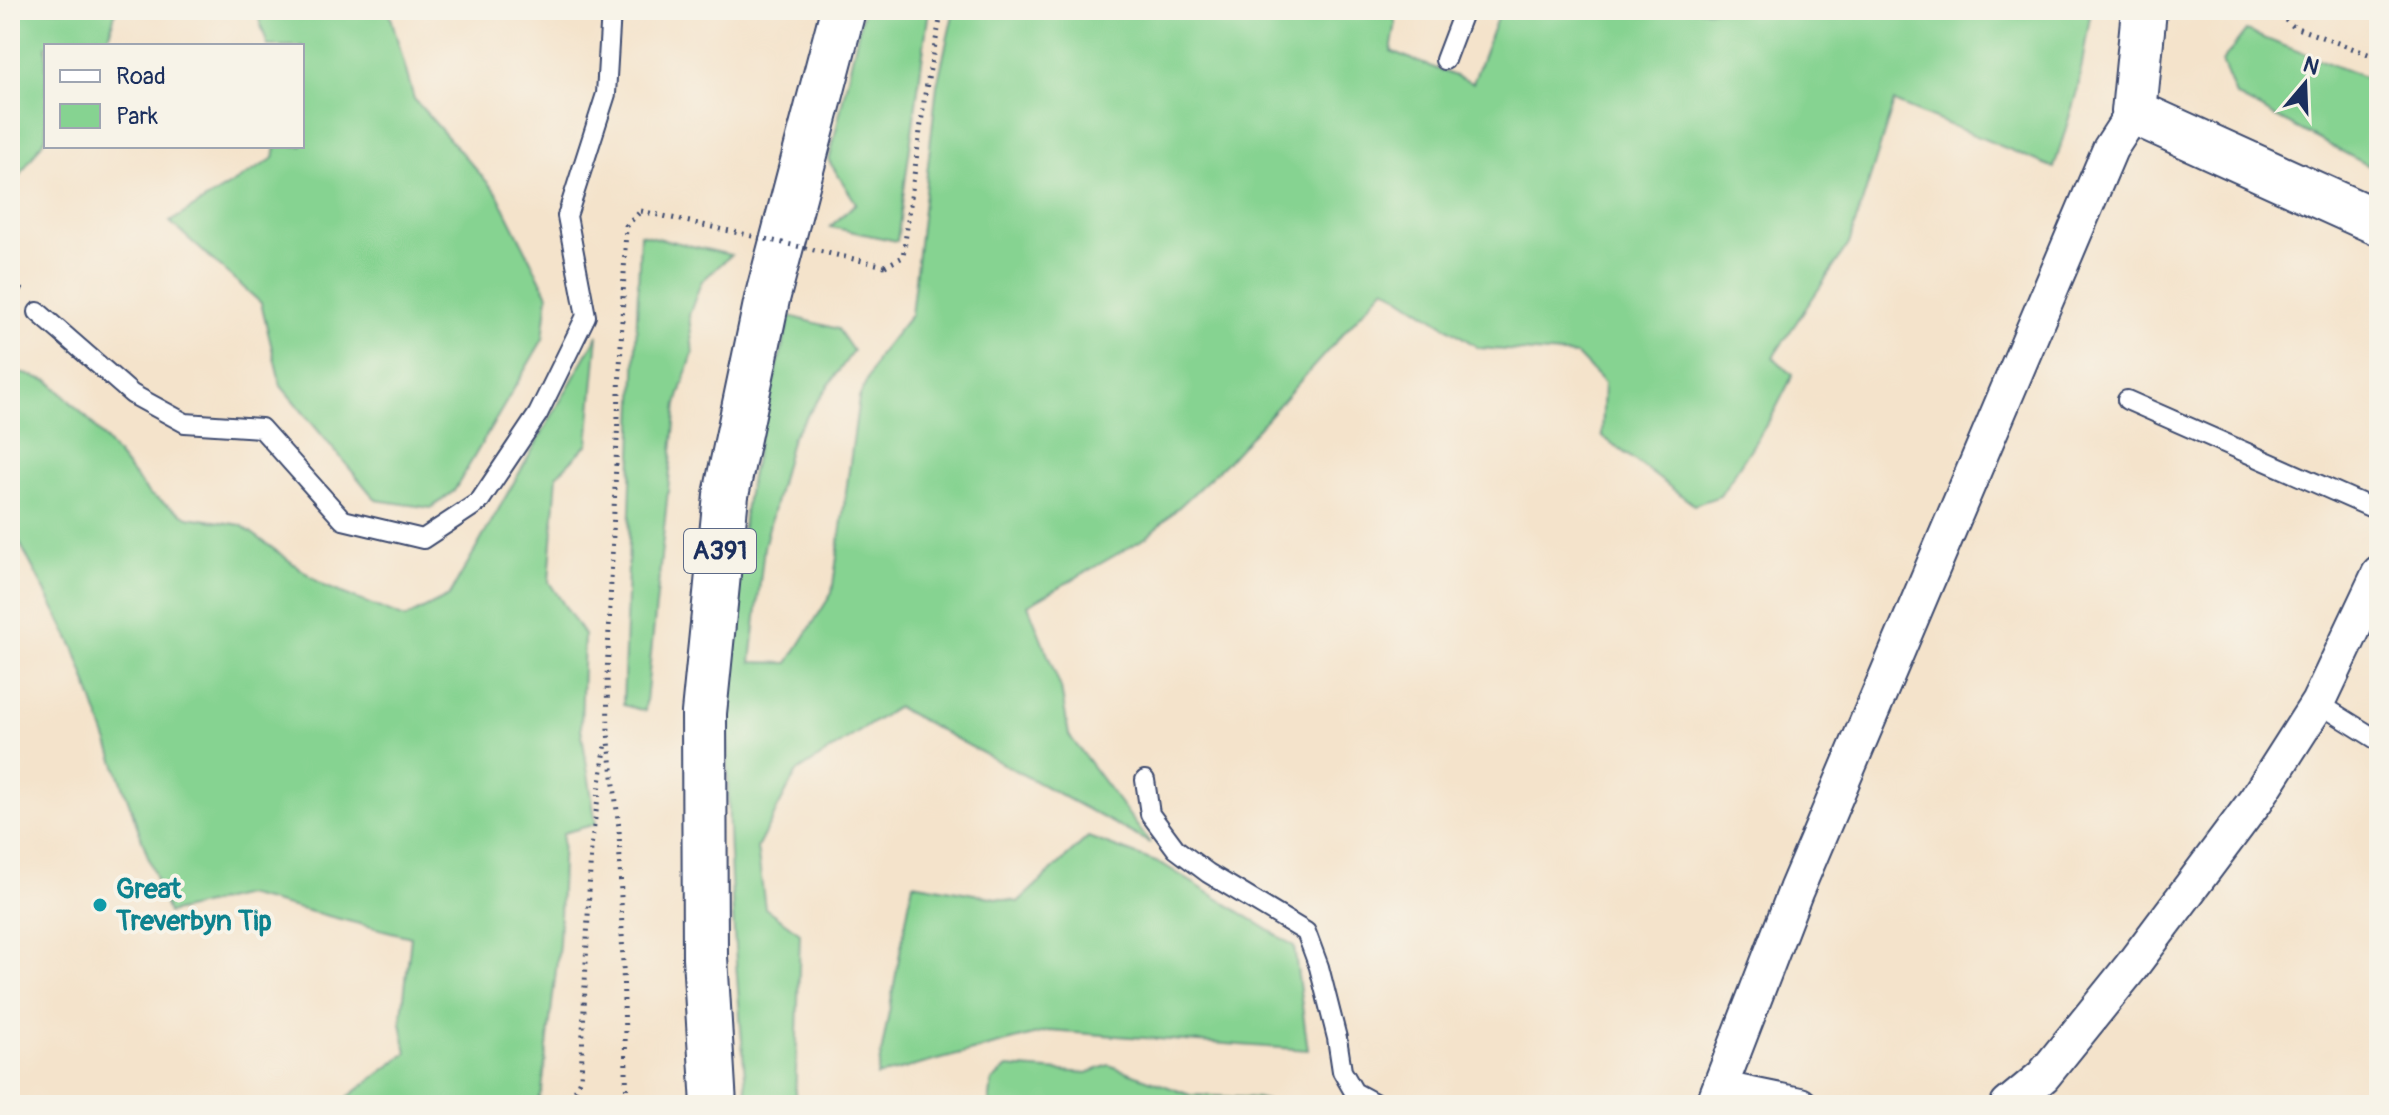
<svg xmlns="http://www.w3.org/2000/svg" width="2389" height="1115" font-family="Pangolin,sans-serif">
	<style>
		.green { fill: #86d391; stroke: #508178; stroke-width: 2 }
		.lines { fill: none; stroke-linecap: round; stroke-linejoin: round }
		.service-casing { stroke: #3c4a6e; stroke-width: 22 }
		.minor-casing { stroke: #3c4a6e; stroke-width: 38 }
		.tertiary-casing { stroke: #3c4a6e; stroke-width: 48 }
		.trunk-casing { stroke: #3c4a6e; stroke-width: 48 }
		.path { stroke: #3c4a6e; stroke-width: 5; stroke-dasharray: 2 6; stroke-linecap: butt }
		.service { stroke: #fff; stroke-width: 18 }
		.minor { stroke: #fff; stroke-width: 34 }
		.tertiary { stroke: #fff; stroke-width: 44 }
		.trunk { stroke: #fff; stroke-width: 44 }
		.path-bridge { stroke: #3c4a6e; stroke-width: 5; stroke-dasharray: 2 6; stroke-linecap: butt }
		.culture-dot { fill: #0f9aa8; stroke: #f7f3e8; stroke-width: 3 }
		.labels { text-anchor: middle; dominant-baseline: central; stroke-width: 8; stroke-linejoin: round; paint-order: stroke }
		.shield { fill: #f7f3e8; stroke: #5d6a87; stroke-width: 2 }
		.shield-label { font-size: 26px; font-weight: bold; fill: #1b2f5e }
		.culture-label { font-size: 28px; font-weight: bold; fill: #0d838f; stroke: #f7f3e8; text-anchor: start }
	</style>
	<rect width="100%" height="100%" fill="#f7f3e8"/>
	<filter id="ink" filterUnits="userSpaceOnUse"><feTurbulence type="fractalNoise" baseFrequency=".0125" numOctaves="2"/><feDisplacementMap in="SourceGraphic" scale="16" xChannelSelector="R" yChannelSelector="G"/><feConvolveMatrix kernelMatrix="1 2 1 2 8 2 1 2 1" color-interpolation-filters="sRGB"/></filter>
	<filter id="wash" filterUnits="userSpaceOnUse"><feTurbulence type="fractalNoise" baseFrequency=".006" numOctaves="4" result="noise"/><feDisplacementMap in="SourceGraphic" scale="32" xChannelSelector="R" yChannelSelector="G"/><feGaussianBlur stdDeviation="1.8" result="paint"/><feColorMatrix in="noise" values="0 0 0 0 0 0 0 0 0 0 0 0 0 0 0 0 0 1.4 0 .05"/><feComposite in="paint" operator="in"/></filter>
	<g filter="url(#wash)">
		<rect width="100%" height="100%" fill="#f4e3cb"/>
		<path class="green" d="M10,10H116L106,46H46V137L10,190Z
			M256,10H389L414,99L497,193L548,295L543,339L454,491L431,508L376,500L281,386L261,303L170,222L274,158L276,146H302V46H268Z
			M863,10H929L897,241L830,227L856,203L829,161Z
			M954,10H1389L1396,22L1391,51L1473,83L1500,10H2091L2078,88L2054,168L1894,102L1849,244L1773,357L1793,375L1772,416L1720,496L1694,505L1602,436L1604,383L1577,355L1479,348L1385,287L1229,460L1147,537L1028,605L1061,688L1069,735L1150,843L897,707L796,773L757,848L765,908L800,933L795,1105H768L747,1098C729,900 715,696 747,499C757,437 776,376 790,316L838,329L853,351L792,437L764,547L751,662L788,663L832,593L859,398L878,356L911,315L937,85Z
			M2246,31L2379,83V171L2236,96L2222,62Z
			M640,234L731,255L701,282L689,315L693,353L677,404L645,711L623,705Z
			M598,335L588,444L557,475L549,582L584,635L581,728L596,824L563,833L559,944L542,1090L536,1105H337L407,1053L401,1023L411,937L245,895L168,913L74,647L10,524V389L18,372L49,381L90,421L149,494L188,517L241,525L324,586L405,618L449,596Z
			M1088,837L1164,865L1294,946L1308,1050L1049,1031L877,1076L913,883L1018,902Z
			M1109,1065L1190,1095L1257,1098L1285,1105H989L992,1081L1008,1067L1087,1073Z"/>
	</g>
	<g filter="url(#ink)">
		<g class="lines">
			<g class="service-casing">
				<path id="service" d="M1445,60L1464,10
					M38,312L132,394L185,423L261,428L343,520L423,539L479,502L538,414L586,316L567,216L606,94L611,10
					M2127,400L2379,511
					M2318,703L2379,741
					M1145,780L1150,814L1176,849L1208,873L1306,932L1319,967L1337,1038L1342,1071L1354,1092L1378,1105"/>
			</g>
			<g class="minor-casing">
				<path id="minor" d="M1722,1089L1800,1105
					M1713,1105L1796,890L2110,149L2134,112
					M2008,1105L2043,1076L2131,967L2256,800L2318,703L2379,574"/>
			</g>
			<g class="tertiary-casing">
				<path id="tertiary" d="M2144,10L2134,112L2379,223"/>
			</g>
			<g class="trunk-casing">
				<path id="trunk" d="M714,1105L705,957L704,713L726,495L767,299L843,10"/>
			</g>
			<path class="path" d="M2273,10L2294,27L2379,58
				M885,266L903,257L925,94L942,10
				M10,277L23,292
				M569,1105L581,1077L591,847L606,742
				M627,1105L619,828L608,733L607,676L626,226L641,211"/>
			<use href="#service" class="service"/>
			<use href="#minor" class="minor"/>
			<use href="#tertiary" class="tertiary"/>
			<use href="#trunk" class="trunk"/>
			<path class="path-bridge" d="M641,211L885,266"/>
		</g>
	</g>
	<circle class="culture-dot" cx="100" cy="905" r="8"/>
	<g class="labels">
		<rect class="shield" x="684" y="529" width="72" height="44" rx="6"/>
		<g class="shield-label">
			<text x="720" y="551">A391</text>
		</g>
		<g class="culture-label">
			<text x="116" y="889">Great<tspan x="116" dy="32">Treverbyn Tip</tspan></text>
		</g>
	</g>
	<rect width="2389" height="1115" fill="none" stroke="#f7f3e8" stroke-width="40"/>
	<rect x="44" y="44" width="260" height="104" fill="#f7f3e8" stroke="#9fa5b1" stroke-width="2"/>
	<rect x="60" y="70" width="40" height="12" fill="#ffffff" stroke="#9fa5b1" stroke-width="2"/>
	<text x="116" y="84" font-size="24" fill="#1b2f5e">Road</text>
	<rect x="60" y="104" width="40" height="24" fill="#86d391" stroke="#9fa5b1" stroke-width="2"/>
	<text x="116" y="124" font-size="24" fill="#1b2f5e">Park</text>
	<g transform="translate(2305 84) rotate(19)" stroke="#f7f3e8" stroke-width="6" paint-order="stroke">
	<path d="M0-6L14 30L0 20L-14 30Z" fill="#1b2f5e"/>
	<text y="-12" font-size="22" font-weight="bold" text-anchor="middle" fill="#1b2f5e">N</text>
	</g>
</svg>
